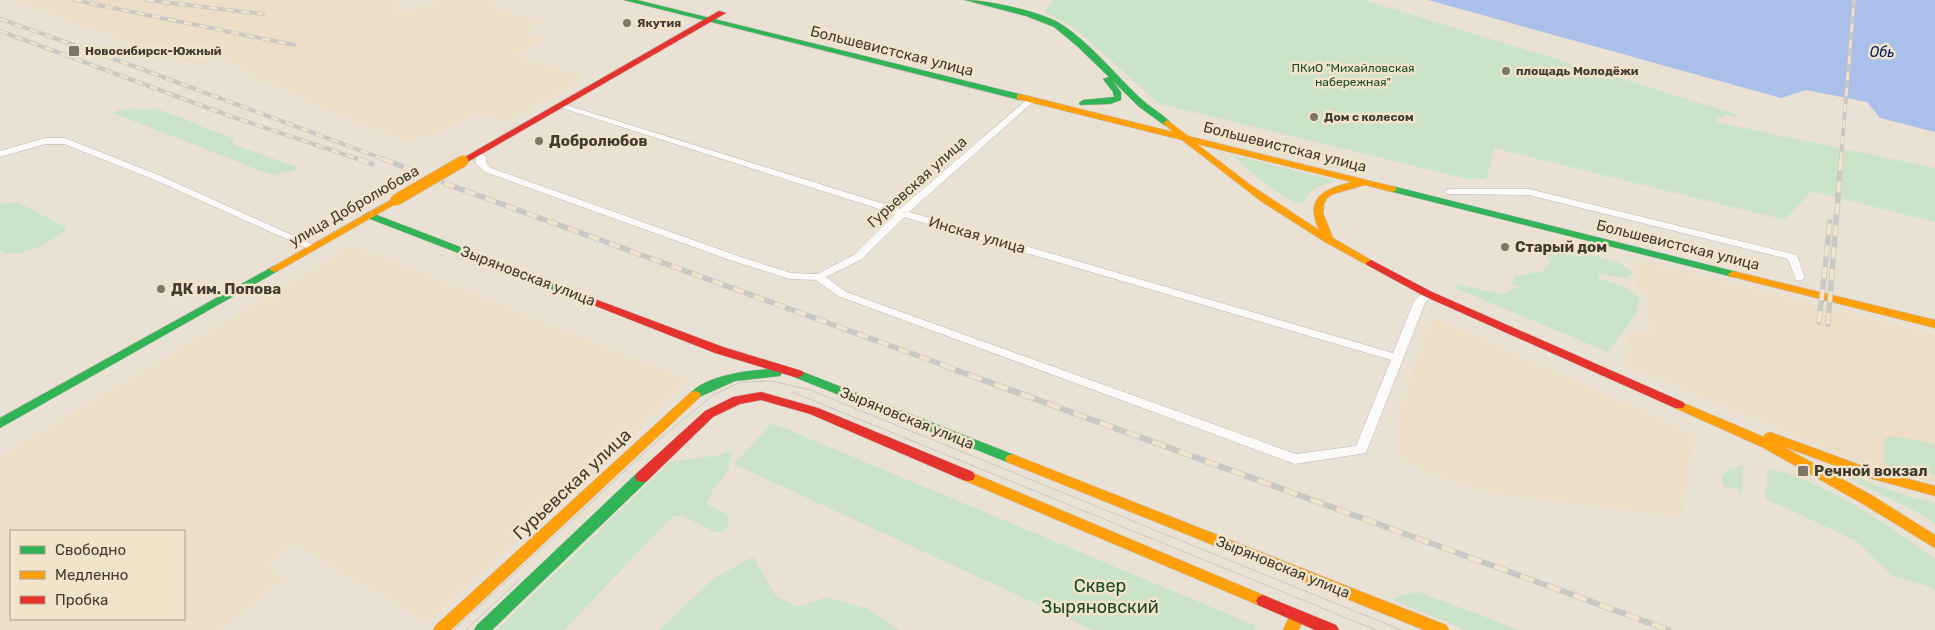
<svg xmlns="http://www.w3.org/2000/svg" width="1935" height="630" font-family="Rubik,sans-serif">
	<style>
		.built { fill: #ecdec7; fill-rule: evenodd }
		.green { fill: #cbe3c8 }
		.water { fill: #aabfe9 }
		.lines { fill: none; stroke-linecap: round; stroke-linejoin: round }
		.street-casing { stroke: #bdb7ad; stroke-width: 1 }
		.fast-casing { stroke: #bdb7ad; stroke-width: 1 }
		.slow-casing { stroke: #bdb7ad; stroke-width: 1 }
		.jam-casing { stroke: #bdb7ad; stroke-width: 1 }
		.street { fill: #fcfaf9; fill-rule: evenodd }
		.fast { fill: #30b455; fill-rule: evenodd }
		.slow { fill: #ff9f0a; fill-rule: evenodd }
		.jam { fill: #e5322d; fill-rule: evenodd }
		.tram { stroke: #cac8c5; stroke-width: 1 }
		.rail-far2-casing { stroke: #cac8c5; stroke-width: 4 }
		.rail-far1-casing { stroke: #cac8c5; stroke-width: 5.5 }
		.rail-casing { stroke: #cac8c5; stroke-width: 6 }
		.rail-far2 { stroke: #f2e3cb; stroke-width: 2.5; stroke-dasharray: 8; stroke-linecap: butt }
		.rail-far1 { stroke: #f2e3cb; stroke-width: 4; stroke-dasharray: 11; stroke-linecap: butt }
		.rail { stroke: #f2e3cb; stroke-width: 4.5; stroke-dasharray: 14; stroke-linecap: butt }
		.slow-bridge-casing { stroke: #bdb7ad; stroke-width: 12; stroke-linecap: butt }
		.slow-bridge { stroke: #ff9f0a; stroke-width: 11 }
		.poi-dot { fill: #7c766b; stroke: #f2e3cb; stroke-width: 2 }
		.labels { text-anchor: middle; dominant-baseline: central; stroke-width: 5; stroke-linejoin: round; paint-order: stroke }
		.far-poi-label { font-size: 12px; font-weight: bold; fill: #413c32; stroke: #f2e3cb; text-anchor: start }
		.far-park-label { font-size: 12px; fill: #184b2a; stroke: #f2e3cb }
		.far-water-label { font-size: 14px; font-style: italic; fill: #032069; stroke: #f2e3cb }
		.street-label { font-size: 15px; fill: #413c32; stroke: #f2e3cb }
		.poi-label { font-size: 15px; font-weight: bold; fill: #413c32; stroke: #f2e3cb; text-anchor: start }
		.near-street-label { font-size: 18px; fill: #413c32; stroke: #f2e3cb }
		.near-park-label { font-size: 18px; fill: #184b2a; stroke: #f2e3cb }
	</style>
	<rect width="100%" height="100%" fill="#e9e1d4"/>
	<path class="built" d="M10,0H404L396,4L399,6L394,8L405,12L442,0H506L490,7L544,22L524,32L548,38L515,56L586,76L508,122L477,114L432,137L426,135L409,143L300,99L299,95L249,77L250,73L221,56L202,65L185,62Z
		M353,245L689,380L427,623L294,544L266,566L286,578L221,630H0V456ZM11,531H184V619H11Z
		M1635,260L1935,335V482L1890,473L1855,461L1625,365L1630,330L1650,335L1647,291L1637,289Z
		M1432,316L1695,434L1682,517L1489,493L1430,474L1398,457L1401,405Z"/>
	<path class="green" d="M1054,0H1364L1736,114V117L1724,115V117L1716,118V122L1935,168V222L1811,191L1785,220L1494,148L1486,179H1467L1160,104L1086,38L1071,26L1045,12Z
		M155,108L234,139L232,144L297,167L294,170L272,175L113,113C124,105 141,111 155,108Z
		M1232,155L1337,181C1323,184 1310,187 1305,201L1296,204L1266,185Z
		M17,202L65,227V231C50,242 18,261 0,251V204Z
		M1530,241L1619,262L1633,273L1627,278L1599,274V279L1625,287L1640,299L1637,313L1608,352L1455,288L1456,284L1502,294L1522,286L1513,285L1514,276L1543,271L1550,263L1545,254Z
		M772,423L1256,626L1255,630H1093L734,464Z
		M1893,436L1935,444V475L1907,472L1884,465V439Z
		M732,450L728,471L714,488L706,504L727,514L729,527L721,532H715L682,516H673L564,630H497L670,462L720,455Z
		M1818,463L1912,498L1935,502V524L1921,514Z
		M1743,465L1742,492L1723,485L1722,476L1729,469Z
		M1767,468C1825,481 1887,524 1935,559V591L1931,587L1891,575L1855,540L1766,499Z
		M753,557L776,596L797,607L827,597L868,609L899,630H659L713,579Z
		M1419,592L1519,630H1467L1393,600L1404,594Z"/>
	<path class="water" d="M1428,0H1935V132L1880,118L1867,102L1806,90L1781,98Z"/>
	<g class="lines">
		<g class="street-casing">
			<path id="street" d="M1030,97L1033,98V102L909,212L1393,353L1414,301L1424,292H1432L1433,294L1425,303L1366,453L1295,464L1290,462L838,296L816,280L790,279L730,260L485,172L476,164V158L472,153L477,150L486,157V163L491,168L738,256L791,273L817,274L854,255L895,214L556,106L560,103L563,104L900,209ZM904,217L1391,360L1356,446L1296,454L846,292L826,277L862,259Z
				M65,138L161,176L318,247L317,249H309L155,180L64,144H45L0,157V151L45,138Z
				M1450,189H1529L1797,255L1805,278L1800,281L1796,280L1788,259L1529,195L1447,194L1445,192L1447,190Z"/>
		</g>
		<g class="fast-casing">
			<path id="fast" d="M624,0H637L1023,95L1024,97L1020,100Z
				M965,0C988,0 1042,12 1061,24C1090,43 1114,73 1139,97C1149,107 1162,113 1171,123L1167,126L1164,125L1138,106L1112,80L1121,92V100L1110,104L1080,105L1079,103L1083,100L1114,97L1113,92L1103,79L1109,77L1077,46L1054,27L1026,16Z
				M1392,186L1737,272L1738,274L1733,277L1389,191L1387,189L1389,187Z
				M369,212L596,299L598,301L596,303H588L365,217L364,215Z
				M274,266L278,267L279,269L278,271L0,428V418Z
				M776,369L782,373L780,376L735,381L695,399L691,398L689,395C703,375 754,369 776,369Z
				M798,370L1017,456L1019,459L1017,462L1012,464L1007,462L794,377L792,374L794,371Z
				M642,472L647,473L649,477L647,481L492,630H474L477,625L637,473Z"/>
		</g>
		<g class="slow-casing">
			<path id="slow" d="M1020,94L1173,132L1163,123L1167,120L1188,136L1395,187L1397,189L1395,191L1392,192L1365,185L1333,194L1327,198L1324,204L1323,213L1333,238L1376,263L1375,265H1367L1325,242L1262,202L1182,140L1017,99V95ZM1197,144L1352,182C1324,189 1304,197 1319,230L1252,186Z
				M396,197L401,200L399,202L278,271L274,272L269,269Z
				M1733,271L1935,320V328L1729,276L1728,274Z
				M695,391L699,392L701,395L699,398L451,630H433L436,625L691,392Z
				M1679,401L1764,437L1765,434L1770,432L1874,470L1935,486V496L1866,477L1782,446L1873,496L1935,535V548L1863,504L1762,447L1675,408L1673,405L1675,402Z
				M1012,454L1446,625L1449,630H1424L1007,462L1005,459L1007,456Z
				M968,471L1268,597L1270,601L1268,605L1263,607L1258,605L963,480L961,476L963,472Z
				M1297,610L1302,611L1305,616L1299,630H1283L1292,611Z"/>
		</g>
		<g class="jam-casing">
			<path id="jam" d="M719,11L726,13L466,163L463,164L458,161Z
				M1371,260L1432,292L1683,402L1685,405L1683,408H1675L1424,296L1367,265L1366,263Z
				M592,298L723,347L802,371L804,374L798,378L715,353L588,303L586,301L588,299Z
				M761,392L818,408L973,472L975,476L973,480L968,481L963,480L810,414L761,400L740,404L713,417L647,481L642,482L637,481L635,477L637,473L705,411L733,397Z
				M1263,595L1336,625L1339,630H1315L1258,605L1256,601L1258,597Z"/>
		</g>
		<use href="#street" class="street"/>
		<use href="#fast" class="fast"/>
		<use href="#slow" class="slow"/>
		<use href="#jam" class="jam"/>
		<path class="tram" d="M792,392L1376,630
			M454,630L657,441L713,395L741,382L773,381L810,390L1401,630
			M466,630L519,580"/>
		<g class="rail-far2-casing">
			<path id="rail-far2" d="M74,0L294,45
				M146,0L263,14
				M0,19L128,64L386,160
				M0,31L227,115L361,160
				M1841,160L1854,0"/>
		</g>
		<g class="rail-far1-casing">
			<path id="rail-far1" d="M358,159L372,164
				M383,159L417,172
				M444,183L946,366
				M1819,322L1830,222
				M1828,324L1841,159"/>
		</g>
		<g class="rail-casing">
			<path id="rail" d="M942,365L1669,630"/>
		</g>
		<use href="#rail-far2" class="rail-far2"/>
		<use href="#rail-far1" class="rail-far1"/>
		<use href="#rail" class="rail"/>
		<g class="slow-bridge-casing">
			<path id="slow-bridge" d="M396,200L463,161"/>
		</g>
		<use href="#slow-bridge" class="slow-bridge"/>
	</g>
	<g class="poi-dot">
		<circle cx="627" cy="23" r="5"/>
		<rect x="68" y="45" width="12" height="12" rx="2.5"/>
		<circle cx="1506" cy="71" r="5"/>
		<circle cx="1314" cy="117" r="5"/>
		<circle cx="539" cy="141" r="5"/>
		<circle cx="1505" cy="247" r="5"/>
		<circle cx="161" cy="289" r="5"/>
		<rect x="1797" y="465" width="12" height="12" rx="2.5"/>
	</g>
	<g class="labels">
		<g class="far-poi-label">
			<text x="637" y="23">Якутия</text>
			<text x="85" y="51">Новосибирск-Южный</text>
			<text x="1516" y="71">площадь Молодёжи</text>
			<text x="1324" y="117">Дом с колесом</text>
		</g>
		<g class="far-park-label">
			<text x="1353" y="68">ПКиО "Михайловская<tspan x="1353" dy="14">набережная"</tspan></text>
		</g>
		<g class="far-water-label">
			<text x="1882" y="52">Обь</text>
		</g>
		<g class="street-label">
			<text transform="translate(892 51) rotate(14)">Большевистская улица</text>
			<text transform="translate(1285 147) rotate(14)">Большевистская улица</text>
			<text transform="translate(917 182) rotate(-42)">Гурьевская улица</text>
			<text transform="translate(354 206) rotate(-30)">улица Добролюбова</text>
			<text transform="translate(977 235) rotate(16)">Инская улица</text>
			<text transform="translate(1678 245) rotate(14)">Большевистская улица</text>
			<text transform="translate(528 276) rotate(21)">Зыряновская улица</text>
			<text transform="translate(907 418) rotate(22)">Зыряновская улица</text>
			<text transform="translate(1283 567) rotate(22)">Зыряновская улица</text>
		</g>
		<g class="poi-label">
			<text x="549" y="141">Добролюбов</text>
			<text x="1515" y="247">Старый дом</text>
			<text x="171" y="289">ДК им. Попова</text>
			<text x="1814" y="471">Речной вокзал</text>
		</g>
		<g class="near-street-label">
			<text transform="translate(572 484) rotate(-43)">Гурьевская улица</text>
		</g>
		<g class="near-park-label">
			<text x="1100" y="586">Cквер<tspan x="1100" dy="21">Зыряновский</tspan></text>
		</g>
	</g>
	<rect x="10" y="530" width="175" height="90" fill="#f2e3cb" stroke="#aba08e"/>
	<rect x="20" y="546" width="25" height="8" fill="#30b455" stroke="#aba08e"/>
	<text x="55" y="555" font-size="15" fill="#413c32">Свободно</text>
	<rect x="20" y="571" width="25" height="8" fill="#ff9f0a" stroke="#aba08e"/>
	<text x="55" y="580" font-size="15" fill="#413c32">Медленно</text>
	<rect x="20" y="596" width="25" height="8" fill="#e5322d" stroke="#aba08e"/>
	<text x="55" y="605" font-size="15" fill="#413c32">Пробка</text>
</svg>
